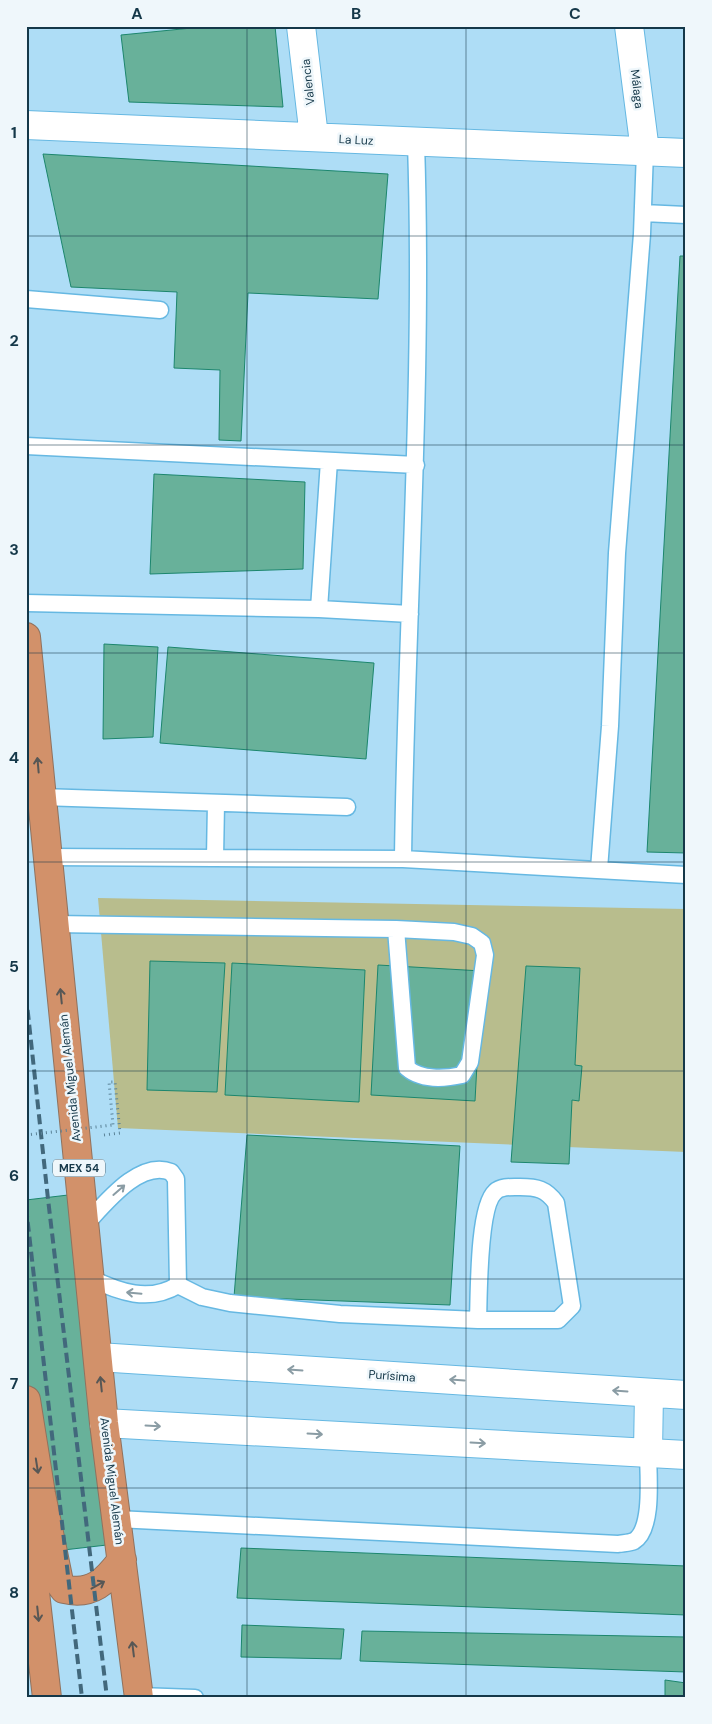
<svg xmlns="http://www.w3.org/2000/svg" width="712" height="1724" font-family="'DM Sans',sans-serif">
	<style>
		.green { fill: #b8bd8d }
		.building { fill: #68b19a; stroke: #1c866d }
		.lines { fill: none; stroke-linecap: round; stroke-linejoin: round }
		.lane-casing { stroke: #66b8e2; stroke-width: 19 }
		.street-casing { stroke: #66b8e2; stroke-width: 30 }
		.highway-casing { stroke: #90725e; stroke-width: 30 }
		.path { stroke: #5b8398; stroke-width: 3; stroke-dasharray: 1 4; stroke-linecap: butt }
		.lane { stroke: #fff; stroke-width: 16 }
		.street { stroke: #fff; stroke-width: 28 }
		.highway { stroke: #d2916a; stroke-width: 28 }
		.rail { stroke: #42687c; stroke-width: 4; stroke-dasharray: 10 5; stroke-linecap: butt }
		.path-bridge { stroke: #5b8398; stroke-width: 3; stroke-dasharray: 1 4; stroke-linecap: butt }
		.oneway { stroke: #575755 }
		.oneway2 { stroke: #8a9ca4 }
		.grid { fill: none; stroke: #153849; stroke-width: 1; stroke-opacity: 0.55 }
		.labels { text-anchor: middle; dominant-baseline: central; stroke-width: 5; stroke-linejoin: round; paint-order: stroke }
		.shield { fill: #eff7fb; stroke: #56717e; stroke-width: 1 }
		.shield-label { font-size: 11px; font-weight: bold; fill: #153849 }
		.street-label { font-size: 12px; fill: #153849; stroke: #eff7fb }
		.neatline { fill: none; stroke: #153849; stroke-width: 2 }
		.grid-label { font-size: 16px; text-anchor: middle; font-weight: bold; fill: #153849 }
	</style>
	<rect width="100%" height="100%" fill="#aeddf6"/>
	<path class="green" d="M98,898L686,909V1152L118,1128Z"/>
	<path class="building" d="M212,26H275L283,107L129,102L121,35Z
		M43,154L388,174L378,299L248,293L241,441L219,440L220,370L174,368L177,292L71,287Z
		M680,256H686V853L647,852Z
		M154,474L305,482L303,569L150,574Z
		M104,644L158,647L153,737L103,739Z
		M168,647L374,663L366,759L160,743Z
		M150,961L225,963L217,1092L147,1090Z
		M232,963L365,970L359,1102L225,1095Z
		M378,965L482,971L475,1101L371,1095Z
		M526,966L580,968L575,1065L582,1066L579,1101L572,1100L569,1164L511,1162Z
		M247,1135L460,1146L450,1305L234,1297Z
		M85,1193L124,1543L29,1554L26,1529V1200Z
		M241,1548L686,1566V1615L237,1598Z
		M242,1625L344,1629L341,1659L241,1657Z
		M362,1631L686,1637V1672L360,1661Z
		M665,1680L686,1683V1698H665Z"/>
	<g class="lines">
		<g class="lane-casing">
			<path id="lane" d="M643,213L686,215
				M26,299L160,310
				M26,446L416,465
				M26,603L319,609L410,614
				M319,609L329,461
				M41,797L347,807
				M47,857L403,859L686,875
				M215,858L216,803
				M403,859C406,620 424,382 416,143
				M599,869L610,726L617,553L642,234L645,151
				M54,924L396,929L454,932L472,936L482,943L485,955L470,1062L462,1075C444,1079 421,1080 407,1068L396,929
				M85,1225C104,1205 139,1159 171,1172L176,1179L178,1285
				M90,1278C119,1292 149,1303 178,1285
				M178,1285L202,1297L230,1303L340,1314L478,1320H558L572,1306L556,1203C546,1189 537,1187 520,1187C512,1187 501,1186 495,1192C478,1207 479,1295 478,1320
				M117,1519L618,1544C623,1543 630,1543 634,1541C654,1529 648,1473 648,1452
				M139,1696L195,1698"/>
		</g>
		<g class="street-casing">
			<path id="street" d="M301,26L314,137
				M629,26L645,151
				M26,125L686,153
				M98,1357L686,1395
				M104,1423L686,1455
				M648,1452L649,1393"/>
		</g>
		<g class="highway-casing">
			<path id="highway" d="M26,637L104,1423L139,1698
				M26,1400L41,1494L59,1582L64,1589C92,1596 106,1581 122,1560
				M26,1513L47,1698"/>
		</g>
		<path class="path" d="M104,1135L120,1133L115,1082H109L113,1125"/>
		<use href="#lane" class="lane"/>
		<use href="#street" class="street"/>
		<use href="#highway" class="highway"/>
		<path class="rail" d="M26,995L48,1199L107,1698
			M26,1207L82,1698"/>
		<path class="path-bridge" d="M26,1135L113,1125"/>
	</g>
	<defs><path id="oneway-shaft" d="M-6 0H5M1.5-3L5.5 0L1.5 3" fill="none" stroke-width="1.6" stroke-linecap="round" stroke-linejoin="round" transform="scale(1.25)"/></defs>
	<g class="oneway">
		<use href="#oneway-shaft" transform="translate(38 765) rotate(-95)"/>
		<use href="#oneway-shaft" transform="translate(61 996) rotate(-96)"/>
		<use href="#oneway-shaft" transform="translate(101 1384) rotate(-96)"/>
		<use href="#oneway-shaft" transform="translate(37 1466) rotate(81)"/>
		<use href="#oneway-shaft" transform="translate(98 1585) rotate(-29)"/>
		<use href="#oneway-shaft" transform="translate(38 1614) rotate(84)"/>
		<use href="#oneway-shaft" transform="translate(133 1649) rotate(-97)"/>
	</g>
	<g class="oneway2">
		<use href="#oneway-shaft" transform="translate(119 1190) rotate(-41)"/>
		<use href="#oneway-shaft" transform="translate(134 1293) rotate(-175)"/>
		<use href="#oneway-shaft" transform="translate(295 1370) rotate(-176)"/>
		<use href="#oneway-shaft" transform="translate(457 1380) rotate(-176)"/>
		<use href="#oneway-shaft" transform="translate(620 1391) rotate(-176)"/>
		<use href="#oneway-shaft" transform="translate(153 1426) rotate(3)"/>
		<use href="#oneway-shaft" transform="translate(315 1434) rotate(3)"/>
		<use href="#oneway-shaft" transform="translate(478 1443) rotate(3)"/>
	</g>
	<path class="grid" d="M247,26V1698M466,26V1698M26,236H686M26,445H686M26,653H686M26,862H686M26,1071H686M26,1279H686M26,1488H686"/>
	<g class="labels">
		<rect class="shield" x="53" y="1159.5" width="52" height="17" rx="4"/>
		<g class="shield-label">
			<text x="79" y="1168">MEX 54</text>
		</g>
		<g class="street-label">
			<text transform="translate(308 82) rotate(-96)">Valencia</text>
			<text transform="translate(637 89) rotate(83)">Málaga</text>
			<text transform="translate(356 140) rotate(3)">La Luz</text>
			<text transform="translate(70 1078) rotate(-96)">Avenida Miguel Alemán</text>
			<text transform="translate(392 1376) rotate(4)">Purísima</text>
			<text transform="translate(112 1481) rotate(83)">Avenida Miguel Alemán</text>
		</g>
	</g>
	<rect width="712" height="1724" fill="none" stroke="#eff7fb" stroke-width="55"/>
	<rect x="28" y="28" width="656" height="1668" class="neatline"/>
	<g class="grid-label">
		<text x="137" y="19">A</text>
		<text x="356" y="19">B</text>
		<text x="575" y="19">C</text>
		<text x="14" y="138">1</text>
		<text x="14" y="346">2</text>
		<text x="14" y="555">3</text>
		<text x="14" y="763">4</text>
		<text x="14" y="972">5</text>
		<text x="14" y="1181">6</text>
		<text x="14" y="1389">7</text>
		<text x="14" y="1598">8</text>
	</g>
</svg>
